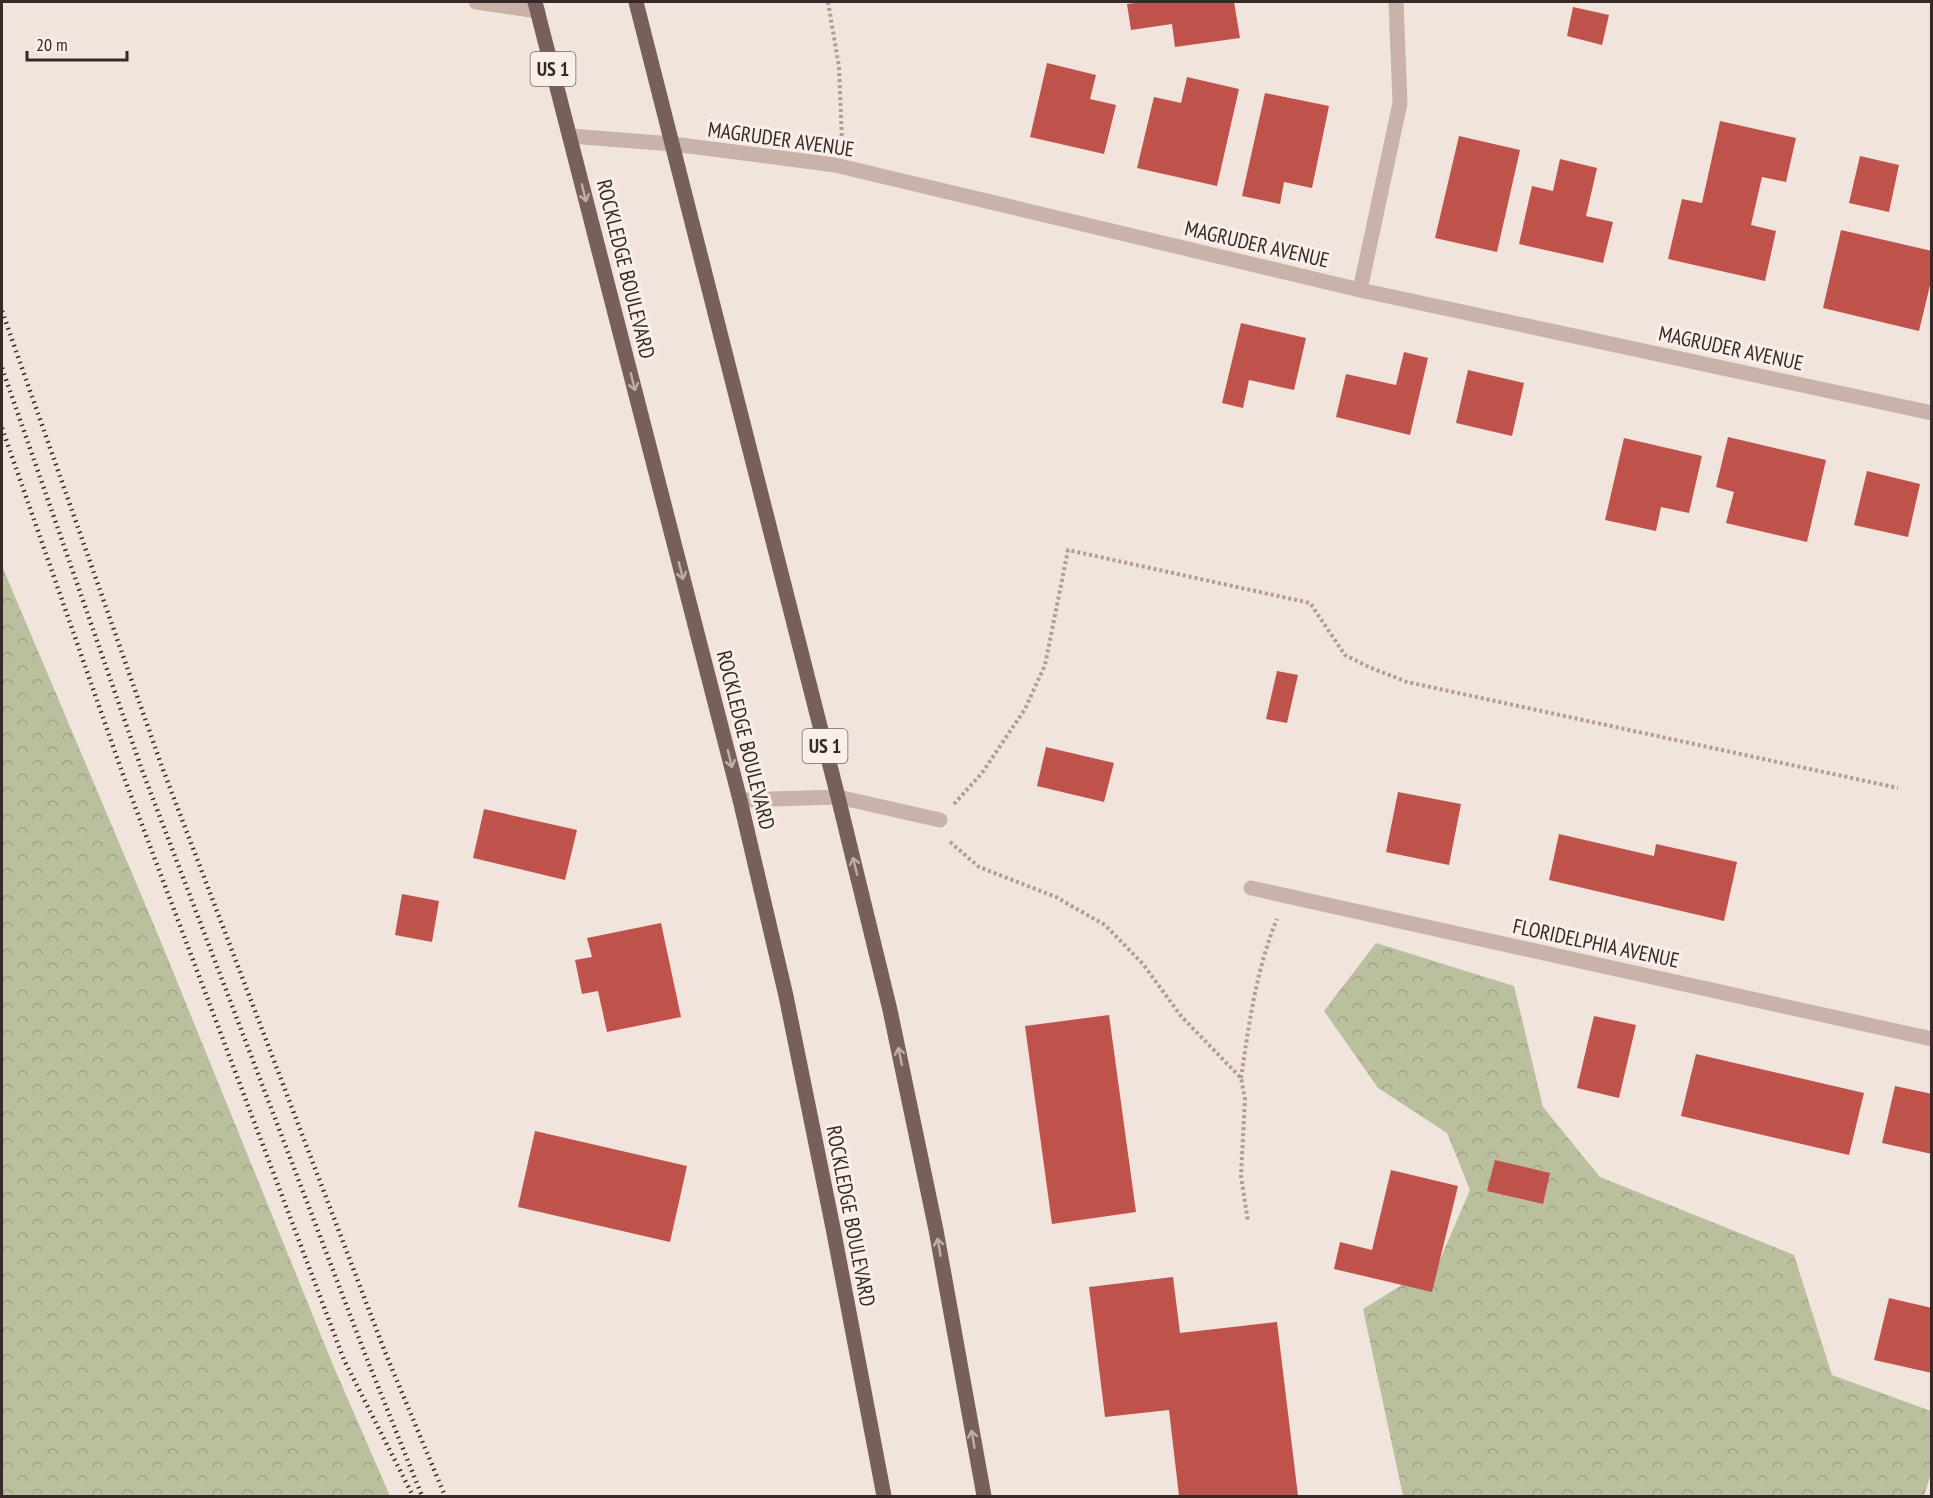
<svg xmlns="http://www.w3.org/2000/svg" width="1933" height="1498" font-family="'PT Sans Narrow',sans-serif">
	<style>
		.forest { fill: url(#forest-crowns) }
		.building { fill: #bf534c }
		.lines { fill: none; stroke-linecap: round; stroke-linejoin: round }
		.path { stroke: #b49c94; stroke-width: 4; stroke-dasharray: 3 3; stroke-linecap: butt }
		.minor { stroke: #c8b2a9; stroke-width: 15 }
		.major { stroke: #775f5b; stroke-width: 15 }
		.rail { stroke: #362a29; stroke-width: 4.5; stroke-dasharray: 1.5 4.5; stroke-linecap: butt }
		.oneway { stroke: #beaea9 }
		.labels { text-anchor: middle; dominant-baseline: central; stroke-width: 6; stroke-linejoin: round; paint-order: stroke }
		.shield { fill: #f9efe9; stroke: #706563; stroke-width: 1.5 }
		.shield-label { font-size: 20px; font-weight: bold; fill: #362a29 }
		.street-label { font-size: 21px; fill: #362a29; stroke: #f9efe9 }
	</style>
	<defs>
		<pattern id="forest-crowns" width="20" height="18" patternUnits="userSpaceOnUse" patternTransform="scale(1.5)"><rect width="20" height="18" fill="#babf9e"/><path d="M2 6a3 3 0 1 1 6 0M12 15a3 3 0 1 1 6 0" fill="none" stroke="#a0a488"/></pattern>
	</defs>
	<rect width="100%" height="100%" fill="#f1e4dd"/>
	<path class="forest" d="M2,566L159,937L333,1365L390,1496H2Z
		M1376,943L1514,986L1543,1107L1600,1177L1794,1255L1832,1375L1931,1411V1473L1924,1496H1403L1363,1309L1439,1262L1470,1190L1447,1133L1378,1088L1324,1011Z"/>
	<path class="building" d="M1143,2H1234L1240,38L1175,47L1172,24L1131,30L1127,4Z
		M1573,7L1609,15L1602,45L1567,36Z
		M1047,63L1096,75L1090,99L1116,105L1104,154L1030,137Z
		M1187,77L1239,89L1217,186L1137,168L1154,97L1181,103Z
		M1265,93L1329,106L1312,188L1284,182L1280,204L1242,196Z
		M1720,121L1796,138L1786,182L1762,177L1751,225L1776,231L1765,281L1668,259L1682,199L1702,203Z
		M1459,136L1520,150L1497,252L1435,238Z
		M1860,156L1899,165L1889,212L1849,203Z
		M1560,159L1597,168L1586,216L1613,222L1603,263L1519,244L1532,186L1553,191Z
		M1841,230L1932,251V277L1919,331L1823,308Z
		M1241,323L1306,338L1294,390L1249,380L1243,408L1222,403Z
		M1404,352L1428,358L1410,435L1336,417L1346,374L1396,385Z
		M1468,370L1524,383L1512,436L1456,423Z
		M1728,437L1826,460L1807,542L1726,523L1734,492L1716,487Z
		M1624,438L1702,456L1689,513L1661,507L1656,531L1605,520Z
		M1867,471L1920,484L1908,537L1854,525Z
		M1277,671L1298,675L1287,723L1266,719Z
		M1046,747L1114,763L1104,802L1037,786Z
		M1398,792L1461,804L1449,865L1386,852Z
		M484,809L577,830L565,880L473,858Z
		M1559,834L1654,856L1656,844L1737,862L1724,921L1549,880Z
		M402,894L439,901L432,942L395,935Z
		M661,923L681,1017L607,1032L598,991L582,994L575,960L592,957L587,938Z
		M1109,1015L1136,1212L1052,1224L1025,1026Z
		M1594,1016L1636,1025L1619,1098L1577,1088Z
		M1696,1054L1864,1093L1849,1155L1681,1116Z
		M1895,1086L1932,1094V1154L1882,1143Z
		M535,1131L687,1166L670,1242L518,1207Z
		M1495,1160L1550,1173L1543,1204L1487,1191Z
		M1391,1170L1458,1186L1432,1292L1334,1269L1340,1242L1372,1250Z
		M1173,1277L1180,1333L1277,1322L1298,1496H1179L1169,1410L1105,1417L1089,1287Z
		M1889,1298L1932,1308V1373L1874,1360Z"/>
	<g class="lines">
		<path class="path" d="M828,2L839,67L842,142
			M954,804L982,773L1025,709L1045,665L1068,550L1310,603L1345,655L1369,667L1407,682L1898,788
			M950,842L979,867L1056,897L1105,925L1143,964L1181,1016L1241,1078L1245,1099L1241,1176L1248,1222
			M1241,1078C1249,1024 1256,970 1277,919"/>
		<path class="minor" d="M476,2L538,11
			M570,136L673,144L835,165L1360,290L1932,413
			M1360,290L1400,103L1396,2
			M740,800L838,797L940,820
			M1251,888L1932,1039"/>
		<path class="major" d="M535,2L740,800L786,996L833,1228L884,1496
			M636,2L838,797L890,1010L936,1230L984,1496"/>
		<path class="rail" d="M2,311L162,767L385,1352L445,1496
			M2,368L142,770L365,1354L422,1496
			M2,428L122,772L344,1360L413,1496"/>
	</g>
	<defs><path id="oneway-shaft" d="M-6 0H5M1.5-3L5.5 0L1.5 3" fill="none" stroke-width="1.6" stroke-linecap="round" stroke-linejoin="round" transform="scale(1.5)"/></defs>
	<g class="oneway">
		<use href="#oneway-shaft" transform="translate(584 193) rotate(76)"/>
		<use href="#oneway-shaft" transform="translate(633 382) rotate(76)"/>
		<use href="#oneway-shaft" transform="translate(681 571) rotate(76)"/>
		<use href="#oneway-shaft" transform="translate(730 759) rotate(76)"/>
		<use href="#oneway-shaft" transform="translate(855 866) rotate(-104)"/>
		<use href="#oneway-shaft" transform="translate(900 1056) rotate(-102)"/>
		<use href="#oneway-shaft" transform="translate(939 1247) rotate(-100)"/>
		<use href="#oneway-shaft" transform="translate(973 1439) rotate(-100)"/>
	</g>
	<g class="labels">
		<g class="shield">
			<rect x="530.5" y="52" width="45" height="34" rx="4.5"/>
			<rect x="802.5" y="729" width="45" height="34" rx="4.5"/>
		</g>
		<g class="shield-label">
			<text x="553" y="69">US 1</text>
			<text x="825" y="746">US 1</text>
		</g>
		<g class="street-label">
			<text transform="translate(781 139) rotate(8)">MAGRUDER AVENUE</text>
			<text transform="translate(1257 244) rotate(13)">MAGRUDER AVENUE</text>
			<text transform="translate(626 269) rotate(76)">ROCKLEDGE BOULEVARD</text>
			<text transform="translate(1731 348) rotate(12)">MAGRUDER AVENUE</text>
			<text transform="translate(746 740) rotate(76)">ROCKLEDGE BOULEVARD</text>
			<text transform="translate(1596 943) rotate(12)">FLORIDELPHIA AVENUE</text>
			<text transform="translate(851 1216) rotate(79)">ROCKLEDGE BOULEVARD</text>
		</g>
	</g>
	<rect width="1933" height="1498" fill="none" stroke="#362a29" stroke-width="6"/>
	<path d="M27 51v9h100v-9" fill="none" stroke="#362a29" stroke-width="3"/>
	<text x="36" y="51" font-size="18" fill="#362a29" stroke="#f9efe9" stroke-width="4.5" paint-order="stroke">20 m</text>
</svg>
